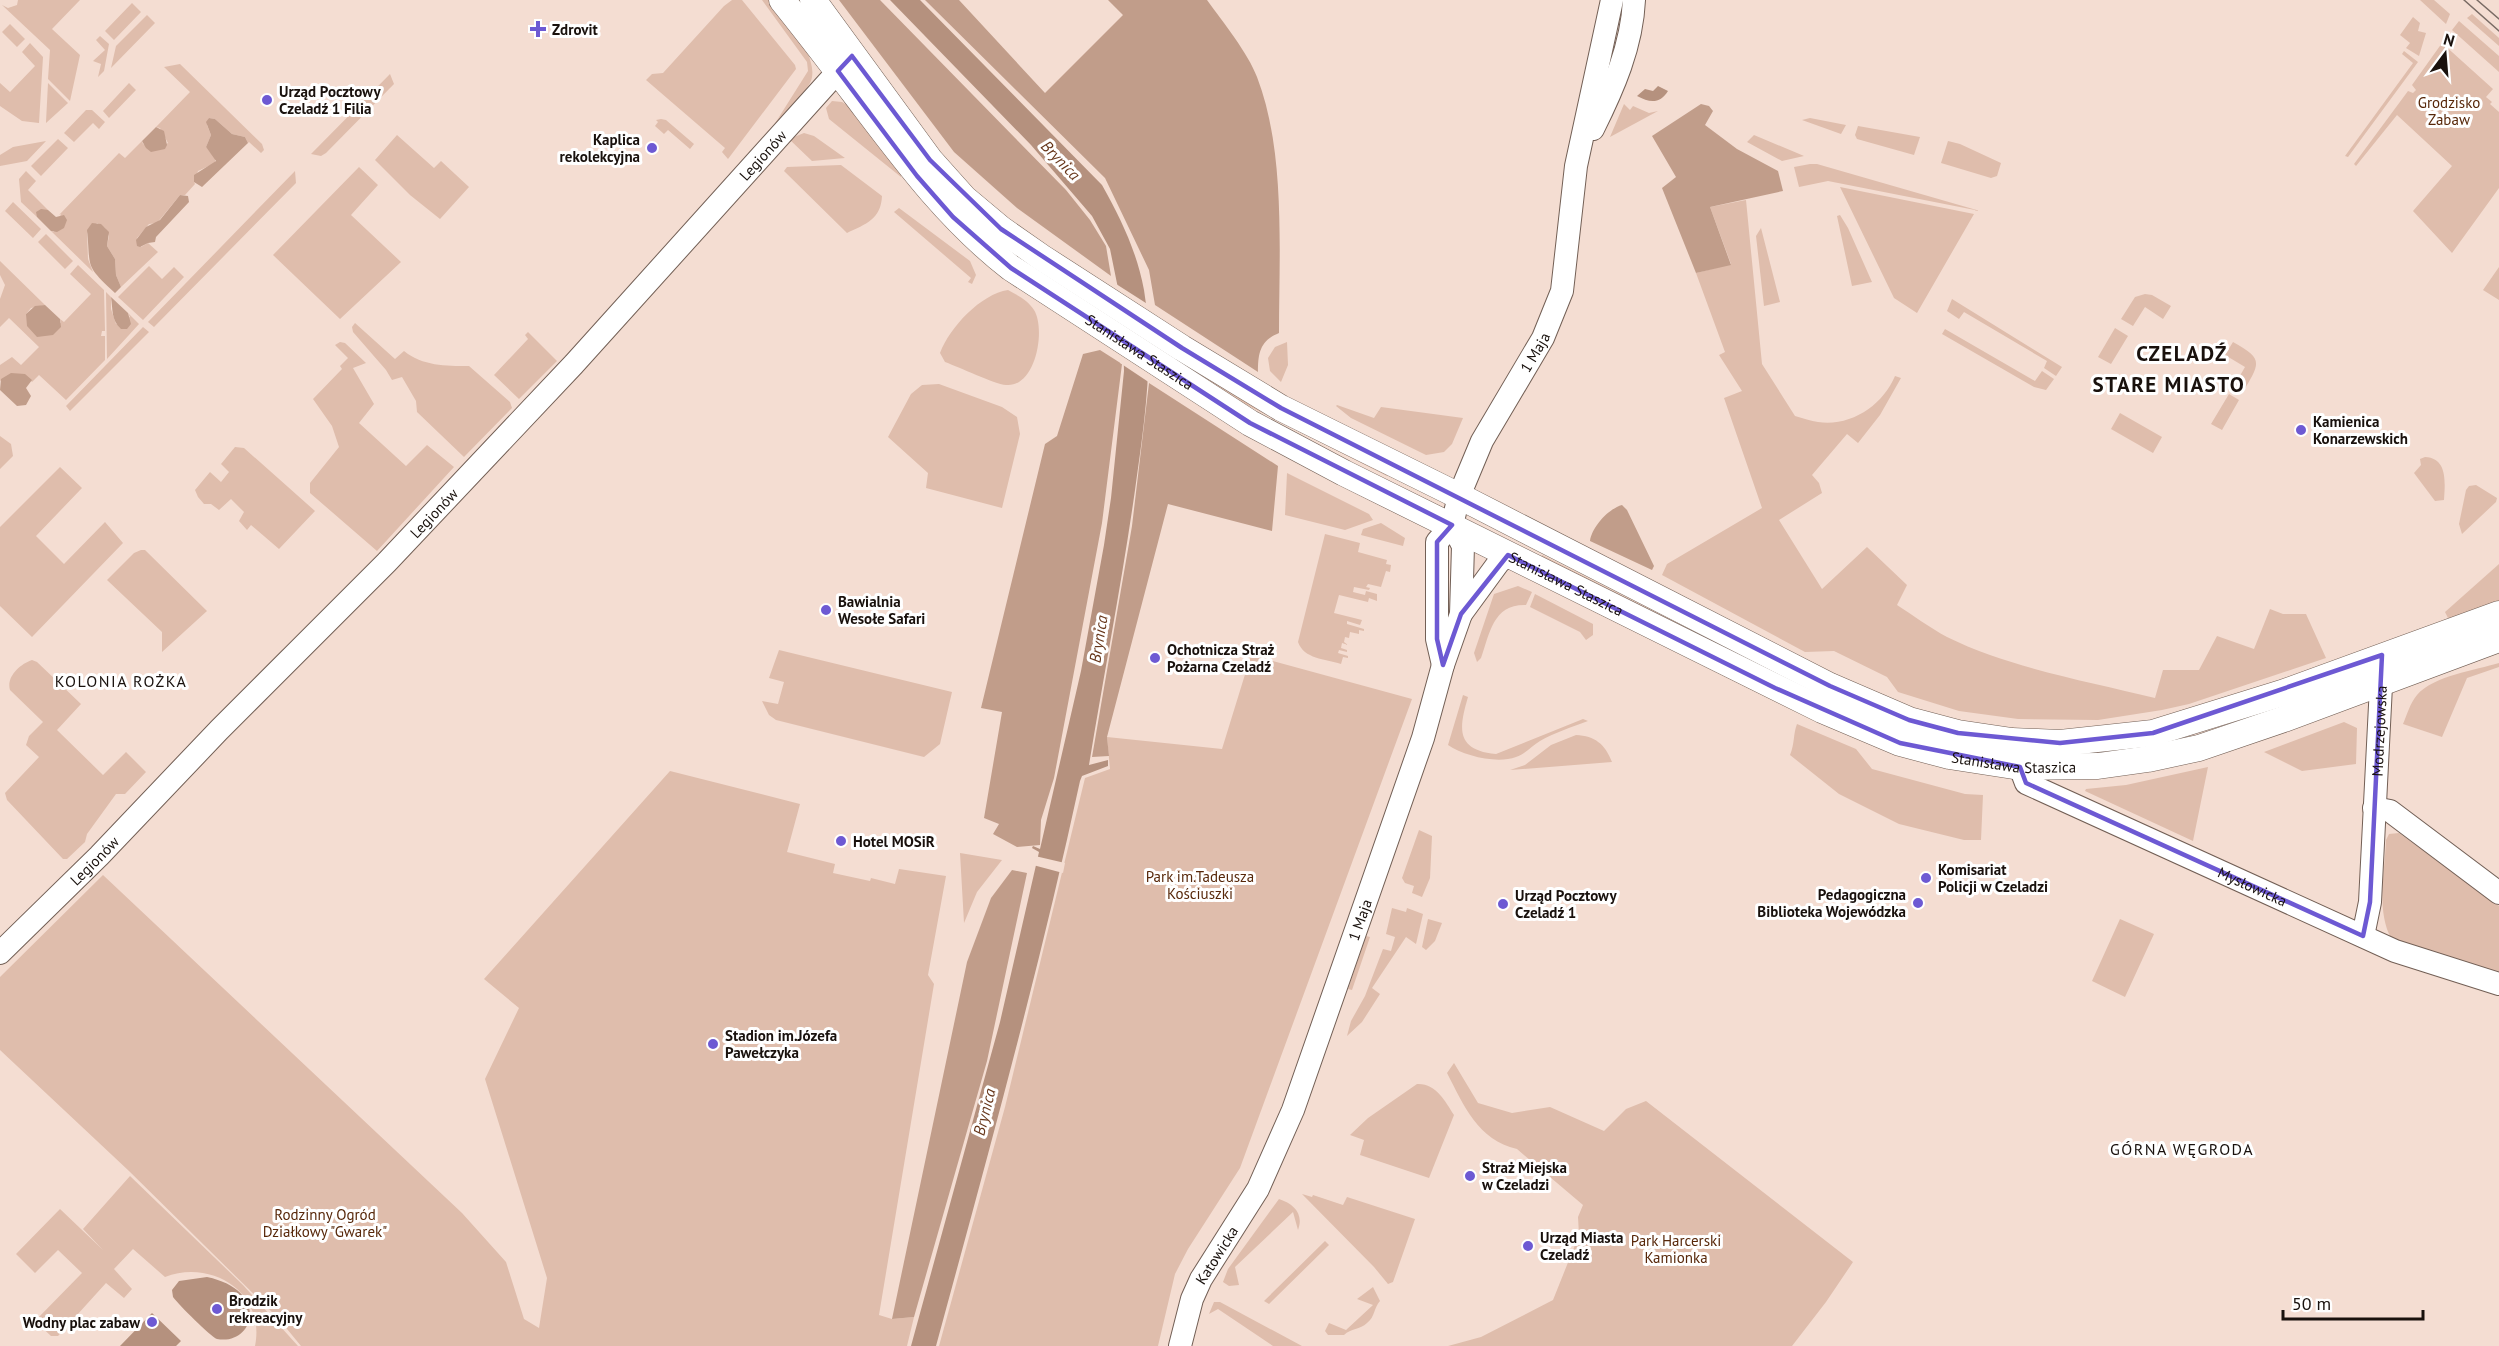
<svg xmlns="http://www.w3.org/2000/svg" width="2499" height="1346" font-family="'PT Sans',sans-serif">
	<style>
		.green { fill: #dfbdac }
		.forest { fill: #c19d8a }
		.water { fill: #b5917e }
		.pier { fill: #f4ddd2 }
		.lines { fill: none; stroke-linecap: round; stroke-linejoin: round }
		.secondary-casing { stroke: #725f55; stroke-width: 24 }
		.primary-casing { stroke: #725f55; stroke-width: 27 }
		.secondary { stroke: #fff; stroke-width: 22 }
		.primary { stroke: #fff; stroke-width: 26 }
		.tram { stroke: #796b64; stroke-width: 1.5 }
		.marked { fill: none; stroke: #6d59d3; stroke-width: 4.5; stroke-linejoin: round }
		.poi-dot { fill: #6d59d3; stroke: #fff; stroke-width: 2 }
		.labels { text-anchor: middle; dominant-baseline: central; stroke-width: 6; stroke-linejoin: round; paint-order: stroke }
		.poi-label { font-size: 15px; font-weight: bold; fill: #19110d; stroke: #fff; text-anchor: start }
		.park-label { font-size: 15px; fill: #572709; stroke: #fff }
		.street-label { font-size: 15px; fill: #19110d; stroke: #fff }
		.water-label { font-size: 16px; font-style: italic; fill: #67361a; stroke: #fff }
		.neighbourhood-label { font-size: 16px; letter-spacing: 1.5px; fill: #19110d; stroke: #fff }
		.district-label { font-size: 21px; font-weight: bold; letter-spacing: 1.5px; fill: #19110d; stroke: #fff }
	</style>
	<rect width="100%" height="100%" fill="#f4ddd2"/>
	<path class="green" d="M18,0H80L52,29L80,55L70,101L48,79L50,50L2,5L8,8L17,5Z
		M732,0H742L795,65L796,69L728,159L722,152L725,148L646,80L652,74L663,73L724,6Z
		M762,0H773C786,18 822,60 810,83C800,99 786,113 775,128L774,125L808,71L807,62Z
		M2420,0H2434L2450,14L2446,24Z
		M132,3L141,12L114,40L105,31Z
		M2472,14L2499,38V46L2467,18Z
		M147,15L155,23L111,68L116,46Z
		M2413,17L2420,23L2418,31L2426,33L2419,56L2406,48L2410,43L2400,35Z
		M2459,21L2499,56V72L2452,30Z
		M10,24L25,39L17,47L2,32Z
		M100,36L109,44L104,71L98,77L101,64L93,61L105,50L96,40Z
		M30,43L43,57L39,123L22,121L0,106V83L10,92L35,66L22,52Z
		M2442,43L2493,89L2486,97L2492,102L2490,104L2499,112V188L2452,253L2413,211L2452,166L2397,115L2356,166L2354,164L2408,91L2413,93L2416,90L2412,85Z
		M2404,51L2418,62L2348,157L2345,156L2413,63L2402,54Z
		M180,64L262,144L264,150L261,153L249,142L248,143L245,137L232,134L215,119L209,118L207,125L211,135L206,147L215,158V163L198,171L194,182L195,184L185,195H180L157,223L149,224L137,238L141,247L148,243L158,252L121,287L116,275L115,259L107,246L109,236L105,228L97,223L87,233L88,259L93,272L51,231L54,232L61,214L59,215L119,153L125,158L142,141L143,144L155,150L168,143L160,128L156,127L190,92L164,67Z
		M390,74L394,84L326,153L321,156L311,154Z
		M48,83L68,103L46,123V122Z
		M129,83L136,90L109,118L103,111Z
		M832,101L842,102L847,105L901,173V177L829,119L826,108Z
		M1624,104L1630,110L1633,106L1649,113L1658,111L1610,137Z
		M86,110H92L105,122L99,129L93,123L74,142L64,133Z
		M1810,118L1846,125L1841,134L1802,120Z
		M661,119L666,120L694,144L690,149L668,130L664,134L655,126L658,122L656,120Z
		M1858,126L1920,137L1914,155L1857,139L1855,135Z
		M804,133L814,136L845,158L812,161L789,139Z
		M397,135L434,168L441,161L469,187L440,219L410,195L375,160Z
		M1754,135L1797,153L1804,156L1782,161L1747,142Z
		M58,139L68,148L41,176L31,166Z
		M46,141L27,161L0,166V155L13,147Z
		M1948,141L1960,144L2001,163L1997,176L1991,178L1941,163Z
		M1810,164H1817L1980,211L1828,181L1799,187L1794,167Z
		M841,165L882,196C881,219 866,224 847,233L784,171L787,167Z
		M359,167L378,185L351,215L401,262L340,319L273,255Z
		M26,171L36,181L28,190L48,210L38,211L37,217L21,202L19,179Z
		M295,171L296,183L154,327L148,322Z
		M1840,187L1974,214L1917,313L1894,298Z
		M1746,200L1762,364L1795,416C1803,418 1811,421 1818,422C1851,427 1883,405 1895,376L1901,378L1880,415L1858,443L1847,434L1812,475L1819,483L1822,493L1779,520L1822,589L1867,547L1907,585L1897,605C1913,615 1930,628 1947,637C2010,668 2087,681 2155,698L2163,670H2199L2217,636L2254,649L2270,609L2283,614H2306L2326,658L2189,704L2162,710L2098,720L2018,719L1959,711L1898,692L1887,677L1834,651L1805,652L1662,575L1667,564L1762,508L1724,398L1742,391L1719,355L1725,352L1696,273L1731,264L1710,207Z
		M13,202L41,229L33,238L5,211Z
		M899,208L970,261L976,275L972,284L968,282L971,278L894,212Z
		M1840,215L1848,228L1872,282L1852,286L1837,216Z
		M1761,228L1780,302L1764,306L1756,236Z
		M46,234L73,261L65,269L38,242Z
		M0,261L45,305L31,308L26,314L61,323L60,319L64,322L91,294L70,274L78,265L104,290L105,331H102L101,336H105V360L66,400L39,375L32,382C23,370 11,373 0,381V365L12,357L21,365L39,347L9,318L0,327V299L5,285L0,275Z
		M149,266L162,279L174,267L184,277L143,320L118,297Z
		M2499,267V300L2483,290Z
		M1008,290C1017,295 1028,300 1034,310C1046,329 1036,388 1006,385C994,384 959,367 945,362L940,353C950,327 981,294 1008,290Z
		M106,292L111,297V309L116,324L130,317L128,313L139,324L107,359Z
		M2145,294L2152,295L2171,306L2163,319L2145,307L2133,326L2121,319L2135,297Z
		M1952,299L2062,367L2056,376L2044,368L2047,361L1964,312L1959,319L1947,311Z
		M355,323L395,359L404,351C423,366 445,366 469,366L510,402L512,408L464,457L417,412L416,401L402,377L392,380L386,370L353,332L352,327Z
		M143,327L149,332L70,411L66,406Z
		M2115,328L2128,336L2111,364L2098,357Z
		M1945,329L2035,381L2042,371L2054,379L2046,390L2034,387L1942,334Z
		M528,332L557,361L519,399L494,375L528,339L525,335Z
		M340,342L345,343L366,363L353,368L374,404L359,423L406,466L427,445L454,467L377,551L310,493V483L339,447L332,426L313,399L342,369L340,366L348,358L335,345Z
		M1287,342L1288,365L1281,382L1270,371L1268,358L1275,347Z
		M2233,342C2264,359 2260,363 2243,392L2234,386L2245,367L2225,355Z
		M1171,353L1390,471L1387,476L1227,395L1169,358Z
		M939,384L1002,407L1017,417L1020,434L1002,508L926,488L928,473L888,437L911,394L922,385Z
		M2229,394L2239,400L2222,430L2211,424Z
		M1337,405L1374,418L1381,407L1463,418L1452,444L1444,452L1426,455L1351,418L1336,406Z
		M2120,413L2162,437L2153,453L2111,429Z
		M0,436L11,444L13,456L0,469Z
		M235,447L244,448L315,511L279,549L251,525L247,530L239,521L244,512L231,499L219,510L211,504H204L198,497L195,490L210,472L221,482L229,472L221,464Z
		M2425,457C2448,458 2445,483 2444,500L2435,501L2414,473L2421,465L2420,459Z
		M60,467L82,488L36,536L64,564L105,522L123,543L32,637L0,606V527Z
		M1287,473L1369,514L1373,520L1345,530L1285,515Z
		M2476,485L2497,498L2496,502L2462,534L2459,524L2466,490L2469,486Z
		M1381,523L1405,538L1403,546L1361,535L1363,529Z
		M1325,534L1360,543L1358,552L1387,560L1386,564L1391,565L1390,572L1386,571L1381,587L1368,584L1366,587L1370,588L1369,590L1354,587L1353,592L1365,595L1366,591L1377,594V601L1369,598L1368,602L1339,595L1334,613L1362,620L1360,625L1347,621V624L1364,629V631L1359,630V634L1350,632L1349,638L1345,637L1344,642L1348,645L1342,643L1341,648L1347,650V652L1339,650L1338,653L1348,656V658L1343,657L1341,664C1325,659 1304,659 1298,642Z
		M141,550H145L207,611L162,652V632L107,580L134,553Z
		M1542,555L1846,708L1540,560Z
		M2499,564V603L2449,620L2445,612Z
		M1518,586L1532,592L1526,605C1493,604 1490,633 1481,658L1477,662L1474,653L1494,594Z
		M1535,594L1593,624V635L1586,640L1580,632L1530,607Z
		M779,650L952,692L940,744L924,757L776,720L769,715L762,701L778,704L784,682L769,678Z
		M1251,655L1412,699L1240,1168L1188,1249L1175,1274L1158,1346H939L1005,1107L1085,778L1110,769L1107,737L1222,749Z
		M32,660L37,662L81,704L57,730L103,775L126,752L146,772L125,794H116L87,834L85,842L67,859H63L7,800L5,793L39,757L26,745L29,736L43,722L10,690C6,677 20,664 32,660Z
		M2499,663V667L2467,678L2442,737L2403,724C2407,715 2410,703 2417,695C2433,676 2476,670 2499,663Z
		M1463,695L1468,697C1459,728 1455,750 1496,754L1583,719L1588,721C1572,727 1554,733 1540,741C1532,746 1525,754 1516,757C1497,764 1464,756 1448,745Z
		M2344,722L2357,728L2356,764L2302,771L2264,752Z
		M1797,724L1856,749L1872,769L1965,794L1983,795L1981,840H1964L1899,824L1839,794L1790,755C1795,743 1793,734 1797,724Z
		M1576,735C1595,736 1605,744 1612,762L1510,770L1525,765L1551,745Z
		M2208,767L2193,841L2085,791L2086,789L2126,785Z
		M670,771L800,804L787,852L835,864L833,873L870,881L871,878L895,884L899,869L946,876L928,975L934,984L879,1315L892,1319L914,1317L907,1346H301L278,1318L129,1171L0,1050V977L103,875L462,1213L506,1262L524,1319L539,1328L547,1278L485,1079L519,1008L484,979Z
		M1419,830L1432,836L1430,878L1422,897L1412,893L1414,886L1405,883L1402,878Z
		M2399,833L2499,906V977L2391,938C2376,910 2385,871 2386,840L2389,834Z
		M960,853L1002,860L977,892L964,923Z
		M1392,908L1406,912L1407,908L1423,914L1416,944L1406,937L1372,988L1380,994L1362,1022L1347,1036L1351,1021L1365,996L1383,949L1391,951L1395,937L1386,934Z
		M1428,919L1442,923L1435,941L1426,950L1422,947Z
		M2120,919L2154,934L2125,997L2092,981Z
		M1366,936L1370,937L1352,990L1348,989Z
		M1454,1063L1478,1103L1512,1113L1550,1107L1604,1131L1626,1109L1646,1101L1853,1262L1826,1302L1792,1346H1448L1481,1337L1553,1300L1579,1235L1578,1217L1583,1205L1517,1149C1478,1140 1464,1106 1447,1073Z
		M1417,1084C1436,1083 1445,1101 1454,1115L1429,1178L1360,1155L1364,1140L1350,1135L1368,1118Z
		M130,1176L243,1285L298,1346H255C266,1292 211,1259 165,1277L133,1249L114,1269L132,1289L124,1298L106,1283L58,1336H51L35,1321L82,1273L58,1250L35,1273L16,1254L60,1209L103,1250L83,1229Z
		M1302,1194L1312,1197L1313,1195L1343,1205L1347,1197L1415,1219L1393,1282L1388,1284L1374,1267Z
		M1279,1199C1294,1204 1304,1214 1298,1230L1293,1212L1235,1267L1239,1285L1229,1286L1223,1282L1228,1269Z
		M1325,1241L1329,1245L1269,1304L1264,1301Z
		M1373,1287L1380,1301C1374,1307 1375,1317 1367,1323C1360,1330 1351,1328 1344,1335H1328L1325,1331L1329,1323L1346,1330L1373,1305L1357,1299Z
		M1214,1302H1220L1302,1346H1273L1218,1309L1209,1314Z"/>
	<path class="forest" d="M839,0H880L1066,190L1090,220L1106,246L1111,276L1017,208L954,152Z
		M925,0H959L1045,93L1123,15L1108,0H1207C1223,22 1248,53 1257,77C1286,152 1279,253 1279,333C1260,341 1258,353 1258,372L1155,305L1149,270L1105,178Z
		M1701,104L1709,106L1713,111L1705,125L1737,149L1778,171L1783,191L1710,207L1731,265L1696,273L1662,188L1676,177L1652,136Z
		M209,118L215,119L232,134L245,137L248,143L202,187L194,182V175L216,161L206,147L211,135L206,122Z
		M156,127L164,131L167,145L165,149L151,152L146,148L142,141Z
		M180,195L188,196L189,202L156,237L155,242L148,243L140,247L137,246L136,240L146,227L160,220Z
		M41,209L48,210L56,217L64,215L67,220L64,228L57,232L51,231L37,217L36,212Z
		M92,223L101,224L109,232L107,246L115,259L116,275L121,287L115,293C84,264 91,269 87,230Z
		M111,297L128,313L131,324L127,329H121C111,320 113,310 111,297Z
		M45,305L60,319L61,327L53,335L37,337L27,326L26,314L35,306Z
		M1100,350L1122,364L1102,523L1054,778L1041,820L1040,845L1017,847L993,834L999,824L984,818L1002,712L981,708L1045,444L1057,436L1083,354Z
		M11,373L25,374L32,380L26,388L31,396L26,405L17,406L0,390L1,379Z
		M1149,383L1278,466L1272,531L1168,504L1107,737L1109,756L1092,757L1132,526Z
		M1622,505L1627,510L1654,566L1652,570L1590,541C1592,527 1608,509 1622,505Z
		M1012,870L1027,873L987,1061L914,1317L892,1319L967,962L991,898Z"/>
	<path class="water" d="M890,0H920L1102,185C1121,219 1137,252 1144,290C1155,356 1144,425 1135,490C1122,582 1104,673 1089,765L1108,760V766L1082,776L1080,781C1039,971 987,1158 936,1346H911L1000,1022L1039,852L1032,848L1033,846L1040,849L1081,671L1104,545L1111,498L1124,371L1122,308L1110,249L1092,216L1031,145Z
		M1658,86L1668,91C1660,104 1650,103 1637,96L1645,89L1653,91Z
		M207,1277C272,1291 253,1346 217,1339C210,1336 180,1306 173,1297L172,1290L179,1281Z
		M152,1313L181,1341L176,1346H120Z"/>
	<path class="pier" d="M1113,282L1149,305L1152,331L1150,383L1120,363L1119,308Z
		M1035,856L1065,863L1063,873L1033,865Z"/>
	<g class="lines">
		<g class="secondary-casing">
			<g id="secondary">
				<path d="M1593,129C1613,89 1632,46 1634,0"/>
				<path d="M1461,614L1499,562L1508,555"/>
				<path id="s1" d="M1443,665L1437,639V542L1452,525L1459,496L1482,441L1543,338L1562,291L1576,166L1612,0"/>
				<path id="s2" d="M2020,767L2026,783L2395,951L2499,984"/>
				<path d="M2374,808L2390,811L2499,893"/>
				<path id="s3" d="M2363,936L2370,902L2382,666"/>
				<path id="s4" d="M0,953L99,856L219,730L387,562L574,364L849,59"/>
				<path id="s5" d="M1180,1346L1192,1299L1201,1279L1258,1189L1293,1110L1423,738L1443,665L1461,614L1463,546L1452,525"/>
			</g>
		</g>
		<g class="primary-casing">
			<g id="primary">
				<path id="s6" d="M782,0C808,32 833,65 858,98C905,160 949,220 1011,268L1250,423L1344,473L1822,710L1900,743L1949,756L2020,767L2098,766L2148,759L2199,748L2284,719L2499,639"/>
				<path d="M813,0L930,160L964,198L1001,229L1041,257L1182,348L1281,408L1459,496L1830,686L1909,720L1958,733L2012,741L2060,743L2153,733L2282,693L2499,614"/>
			</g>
		</g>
		<use href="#secondary" class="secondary"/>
		<use href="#primary" class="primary"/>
		<path class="tram" d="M2464,0L2499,31
			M2477,0L2499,19"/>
	</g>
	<path class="marked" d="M852,56L930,160L1001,229L1182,348L1281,408L1830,686L1909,720L1958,733L2060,743L2153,733L2382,655L2370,902L2363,936L2026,783L2020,767L1900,743L1775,688L1508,555L1461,614L1443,665L1437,639V542L1452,525L1250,423L1011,268L953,217L917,176L838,71Z"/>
	<g class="poi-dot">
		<path d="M535 20h6v6h6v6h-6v6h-6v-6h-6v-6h6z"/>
		<circle cx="267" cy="100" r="6"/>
		<circle cx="652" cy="148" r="6"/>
		<circle cx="2301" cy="430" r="6"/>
		<circle cx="826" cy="610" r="6"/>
		<circle cx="1155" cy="658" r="6"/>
		<circle cx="841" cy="841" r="6"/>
		<circle cx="1926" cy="878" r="6"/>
		<circle cx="1918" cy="903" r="6"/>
		<circle cx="1503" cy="904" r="6"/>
		<circle cx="713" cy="1044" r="6"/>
		<circle cx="1470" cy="1176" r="6"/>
		<circle cx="1528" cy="1246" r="6"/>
		<circle cx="217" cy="1309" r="6"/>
		<circle cx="152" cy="1322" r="6"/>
	</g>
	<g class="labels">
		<g class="poi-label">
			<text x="552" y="29">Zdrovit</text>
			<text x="279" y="91">Urząd Pocztowy<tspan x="279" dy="17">Czeladź 1 Filia</tspan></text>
			<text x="640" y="139" text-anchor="end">Kaplica<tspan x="640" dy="17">rekolekcyjna</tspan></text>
			<text x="2313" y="421">Kamienica<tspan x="2313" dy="17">Konarzewskich</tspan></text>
			<text x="838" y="601">Bawialnia<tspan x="838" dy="17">Wesołe Safari</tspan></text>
			<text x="1167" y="649">Ochotnicza Straż<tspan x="1167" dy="17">Pożarna Czeladź</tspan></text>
			<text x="853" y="841">Hotel MOSiR</text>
			<text x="1938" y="869">Komisariat<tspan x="1938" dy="17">Policji w Czeladzi</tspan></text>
			<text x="1906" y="894" text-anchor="end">Pedagogiczna<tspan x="1906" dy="17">Biblioteka Wojewódzka</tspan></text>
			<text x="1515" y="895">Urząd Pocztowy<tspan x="1515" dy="17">Czeladź 1</tspan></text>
			<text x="725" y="1035">Stadion im.Józefa<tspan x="725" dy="17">Pawełczyka</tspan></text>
			<text x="1482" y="1167">Straż Miejska<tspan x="1482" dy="17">w Czeladzi</tspan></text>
			<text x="1540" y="1237">Urząd Miasta<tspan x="1540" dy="17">Czeladź</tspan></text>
			<text x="229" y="1300">Brodzik<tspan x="229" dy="17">rekreacyjny</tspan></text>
			<text x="140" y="1322" text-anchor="end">Wodny plac zabaw</text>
		</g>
		<g class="park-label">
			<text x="2449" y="102">Grodzisko<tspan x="2449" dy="17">Zabaw</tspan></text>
			<text x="1200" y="876">Park im.Tadeusza<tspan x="1200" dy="17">Kościuszki</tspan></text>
			<text x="325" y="1214">Rodzinny Ogród<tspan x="325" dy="17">Działkowy "Gwarek"</tspan></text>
			<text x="1676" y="1240">Park Harcerski<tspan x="1676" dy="17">Kamionka</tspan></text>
		</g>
		<g class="street-label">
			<text stroke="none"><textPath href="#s4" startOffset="1104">Legionów</textPath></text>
			<text stroke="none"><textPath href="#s6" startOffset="507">Stanisława Staszica</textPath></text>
			<text stroke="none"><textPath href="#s1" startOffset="339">1 Maja</textPath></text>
			<text stroke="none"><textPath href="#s4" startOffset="618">Legionów</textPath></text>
			<text stroke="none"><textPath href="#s6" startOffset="993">Stanisława Staszica</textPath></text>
			<text stroke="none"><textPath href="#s3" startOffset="206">Modrzejowska</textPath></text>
			<text stroke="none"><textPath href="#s6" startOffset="1479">Stanisława Staszica</textPath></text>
			<text stroke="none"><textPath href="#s4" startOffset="132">Legionów</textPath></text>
			<text stroke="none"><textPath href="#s2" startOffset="266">Mysłowicka</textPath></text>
			<text stroke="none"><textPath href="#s5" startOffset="465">1 Maja</textPath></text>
			<text stroke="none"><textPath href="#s5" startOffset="99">Katowicka</textPath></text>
		</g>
		<g class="water-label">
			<text transform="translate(1061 160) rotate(46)">Brynica</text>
			<text transform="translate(1098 639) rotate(-81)">Brynica</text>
			<text transform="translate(984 1112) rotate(-76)">Brynica</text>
		</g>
		<g class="neighbourhood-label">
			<text x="121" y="681">KOLONIA ROŻKA</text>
			<text x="2182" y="1149">GÓRNA WĘGRODA</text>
		</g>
		<g class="district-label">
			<text x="2182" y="353">CZELADŹ</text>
			<text x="2169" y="384">STARE MIASTO</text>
		</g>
	</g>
	<g transform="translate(2445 54) rotate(16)" stroke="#ffffff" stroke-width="4.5" paint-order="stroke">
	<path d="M0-4.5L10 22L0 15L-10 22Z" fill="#19110d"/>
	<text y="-9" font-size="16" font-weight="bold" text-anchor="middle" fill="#19110d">N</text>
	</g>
	<path d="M2283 1310v9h140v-9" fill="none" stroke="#19110d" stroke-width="3"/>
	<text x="2292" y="1310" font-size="18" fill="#19110d" stroke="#ffffff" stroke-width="4.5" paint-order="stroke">50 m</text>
</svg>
